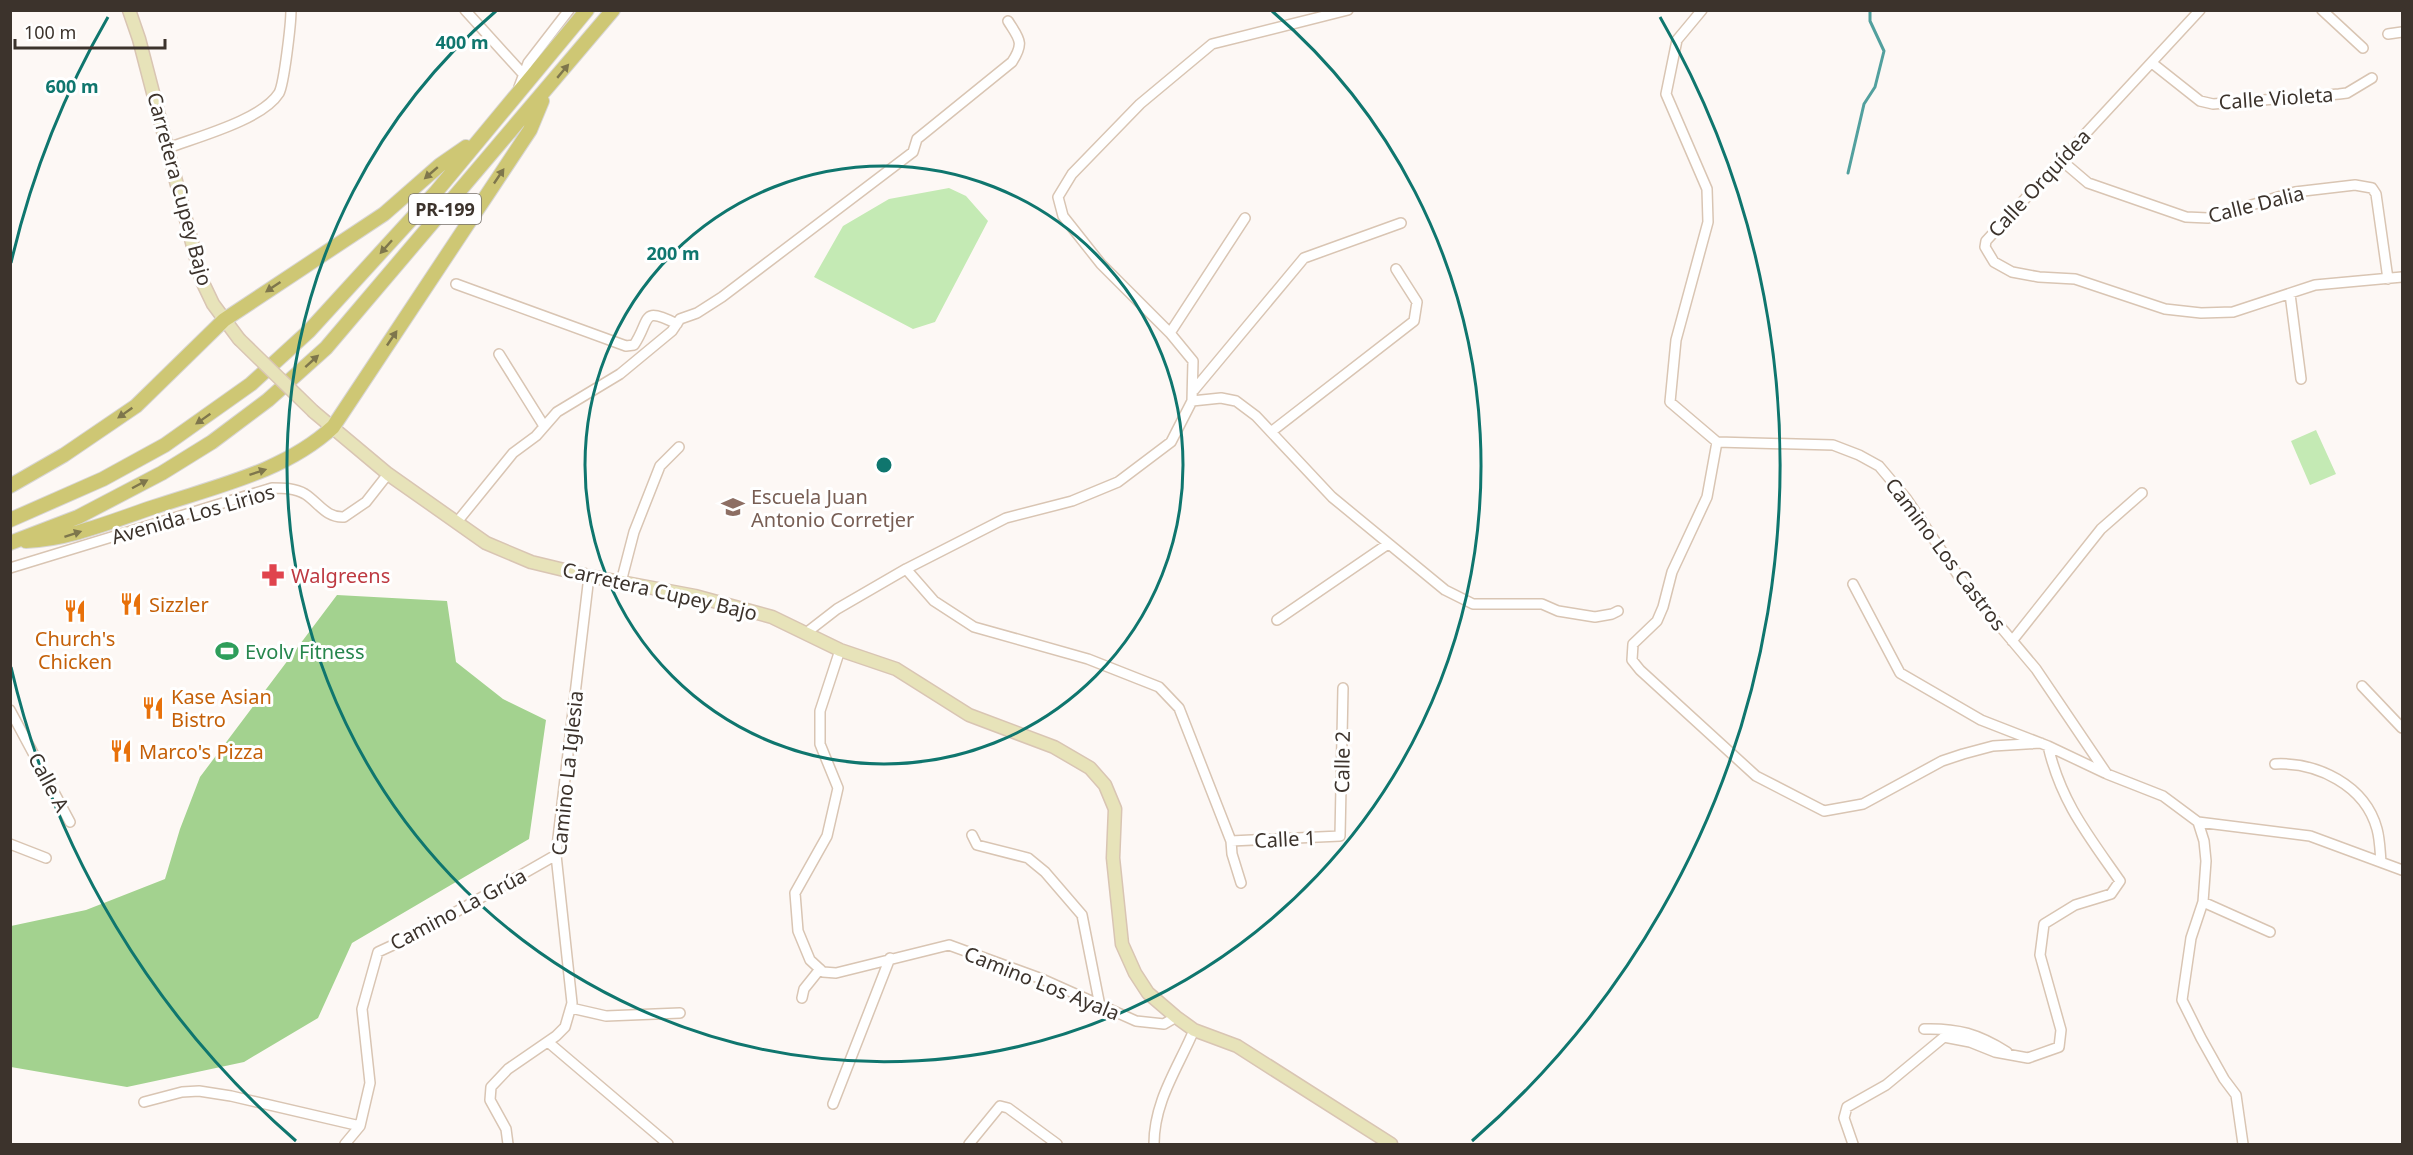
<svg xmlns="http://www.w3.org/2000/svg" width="2413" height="1155" font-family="'Noto Sans',sans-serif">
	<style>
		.green { fill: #c4eab4 }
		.forest { fill: #a3d28f }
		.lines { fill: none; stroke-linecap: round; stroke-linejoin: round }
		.stream { stroke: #52a09e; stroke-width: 3 }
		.street-casing { stroke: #d9c5b3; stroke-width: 12 }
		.secondary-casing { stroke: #d9c5b3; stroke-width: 15 }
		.primary-casing { stroke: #d8d6d5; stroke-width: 16 }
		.street { stroke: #fff; stroke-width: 9 }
		.secondary { stroke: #e7e3b9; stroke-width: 12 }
		.primary { stroke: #cec774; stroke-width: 14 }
		.secondary-bridge-casing { stroke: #d9c5b3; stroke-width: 15; stroke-linecap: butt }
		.secondary-bridge { stroke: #e7e3b9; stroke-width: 12 }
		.oneway { fill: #7e764c }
		.ring { fill: none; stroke: #0f766e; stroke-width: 3 }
		.labels { text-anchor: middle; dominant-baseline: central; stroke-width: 6; stroke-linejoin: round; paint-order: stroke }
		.shield { fill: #fff; stroke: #76706b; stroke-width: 1.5 }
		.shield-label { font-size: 18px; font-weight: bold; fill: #3c332c }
		.street-label { font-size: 20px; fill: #3c332c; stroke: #fff }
		.education-label { font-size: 20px; fill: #785e54; stroke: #fff; text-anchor: start }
		.health-label { font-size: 20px; fill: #be3a42; stroke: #fff; text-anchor: start }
		.food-label { font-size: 20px; fill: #c56008; stroke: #fff; text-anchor: start }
		.leisure-label { font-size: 20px; fill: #27864d; stroke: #fff; text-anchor: start }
		.centre { fill: #0f766e; stroke: #fff; stroke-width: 3 }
		.ring-label { font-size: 18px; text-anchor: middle; font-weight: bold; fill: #0f766e; stroke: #fff; stroke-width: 6; stroke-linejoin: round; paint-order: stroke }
	</style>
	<rect width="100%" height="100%" fill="#fdf8f5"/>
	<path class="green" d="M949,188L966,196L988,221L935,322L913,329L814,277L843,226L889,199Z
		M2316,430L2336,474L2310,485L2291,441Z"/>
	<path class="forest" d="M337,595L447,601L456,662L503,699L546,720L529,839L352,943L318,1018L244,1062L127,1087L11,1067V926L86,910L165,879L180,829L200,777Z"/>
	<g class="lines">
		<path class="stream" d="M1848,173L1864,104L1875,87L1884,51L1870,21V10"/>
		<g class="street-casing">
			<path id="street" d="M465,10L524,75
				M1702,10L1677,40L1666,94L1707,189L1708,222L1676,340L1670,402L1717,442L1833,445L1859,455L1879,466L1906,498L1962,581L2036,669L2107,774L2163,796L2198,822L2204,841L2206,861L2203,902L2191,938L2182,1000L2201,1038L2224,1079L2236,1095L2243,1144
				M2200,10L1986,241L1985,247L1994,262L2012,272L2039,277L2075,279L2165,309L2201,313L2233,312L2315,285L2402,277
				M2322,10L2363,48
				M2388,34L2402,32
				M2152,63L2200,101L2213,104L2339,94L2347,93L2372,78
				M519,87L528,63L569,10
				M168,148C197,137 262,120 279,93C284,84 291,24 291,10
				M2061,160L2088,183L2186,217L2208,218L2295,192L2355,185L2372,188L2376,194L2388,279
				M456,284L626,346L634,345C651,320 640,305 677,324
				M2290,294L2301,379
				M1170,333L1245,218
				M499,354L544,426
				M1194,390L1304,258L1401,223
				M1192,401L1221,398L1236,401L1256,416L1332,497L1445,590L1473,604H1542L1558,611L1595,617L1612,614L1618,611
				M1271,432L1414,321L1417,302L1396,269
				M1717,442L1707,497L1672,572L1663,607L1657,621L1633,644L1632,660L1640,670L1756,776L1824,811L1863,804L1942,761L1963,754L1993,746L2041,743
				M457,522L513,453L536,436L557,412L620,374L672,331L680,319L697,313L722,297L913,152L917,139L1012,62C1025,42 1019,39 1008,21
				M10,568L272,488C283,488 295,488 305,494C319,503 326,518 344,517L366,502L388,474
				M906,569L934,601L974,627L1088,659L1159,687L1179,708L1231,841L1232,854L1241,883
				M621,582L634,532L660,466L679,447
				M1853,584L1900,673L1981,720L2048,746L2105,773
				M1277,620L1388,544
				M806,633L837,609L906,569L1006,518L1072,501L1118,482L1171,442L1192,401L1193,361L1170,333L1101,264L1063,216L1058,197L1072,174L1140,104L1212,44L1348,10
				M2012,641L2101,529L2142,493
				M840,650L820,711V744L838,788L827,836L795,893L798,931L810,960L823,972L836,973L949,945L1042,979L1136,1021L1164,1024L1176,1017
				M2362,686L2402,728
				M10,710L70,822
				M2275,764C2317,762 2365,785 2377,829C2380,840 2380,851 2381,862
				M2198,822L2310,836L2402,870
				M972,835L977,845L1028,858L1045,872L1082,915L1100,1006
				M1231,841L1340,836L1343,688
				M10,844L46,858
				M2203,902L2270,932
				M802,998L804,989L820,969
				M571,1008L606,1016L680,1013
				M1924,1029C1958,1028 1978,1034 2007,1052
				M548,1042L668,1144
				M144,1102L182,1092L199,1091L231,1096L360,1126
				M833,1104L890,958
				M345,1144L360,1126L370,1083L362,1009L378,952L419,933L556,855
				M508,1144L506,1129L490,1100L491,1087L508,1069L556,1036L565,1027L572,1003L556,855L589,576
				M969,1144L1000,1106L1008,1108L1057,1144
				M1154,1144C1154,1101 1178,1068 1194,1030
				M1853,1144L1844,1118L1847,1107L1886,1085L1944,1037L1970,1042L1995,1052L2028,1058L2059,1047L2061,1030L2040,955L2044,924L2075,905L2111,894L2120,881C2088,835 2061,802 2048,746"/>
		</g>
		<g class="secondary-casing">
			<path id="secondary" d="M129,10L139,39L202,281L213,304L239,339
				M314,412L388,474L486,543L531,562L589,576L695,596L772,617L840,650L896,669L969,715L1054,747L1090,768L1105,785L1115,809L1113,858L1122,944L1135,973L1148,993L1176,1017L1194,1030L1237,1046L1391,1144"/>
		</g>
		<g class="primary-casing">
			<path id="primary" d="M10,486L64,455L136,406L224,320L384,214L440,165L466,147
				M10,520L103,479L165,445L251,384L309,331L436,192L587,10
				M26,541C71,539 112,521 154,507C216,486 284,472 333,427L530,130L542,101
				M10,543L78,517L162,473L212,442L268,400L326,348L613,10"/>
		</g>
		<use href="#street" class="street"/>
		<use href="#secondary" class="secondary"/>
		<use href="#primary" class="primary"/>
		<g class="secondary-bridge-casing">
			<path id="secondary-bridge" d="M239,339L314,412"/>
		</g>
		<use href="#secondary-bridge" class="secondary-bridge"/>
	</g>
	<defs><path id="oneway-solid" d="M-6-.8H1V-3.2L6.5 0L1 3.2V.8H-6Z" transform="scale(1.5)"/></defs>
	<g class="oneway">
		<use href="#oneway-solid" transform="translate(563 71) rotate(-50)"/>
		<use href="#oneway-solid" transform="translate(431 173) rotate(139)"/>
		<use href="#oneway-solid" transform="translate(499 176) rotate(-56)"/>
		<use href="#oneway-solid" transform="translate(386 247) rotate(132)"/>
		<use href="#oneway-solid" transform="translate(273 287) rotate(146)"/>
		<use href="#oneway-solid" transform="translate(392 338) rotate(-56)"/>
		<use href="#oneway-solid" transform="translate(312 361) rotate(-42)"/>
		<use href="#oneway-solid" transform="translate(125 413) rotate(145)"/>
		<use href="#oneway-solid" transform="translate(203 419) rotate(145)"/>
		<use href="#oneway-solid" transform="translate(258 472) rotate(-18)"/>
		<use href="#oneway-solid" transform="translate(140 484) rotate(-28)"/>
		<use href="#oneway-solid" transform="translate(73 534) rotate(-18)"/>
	</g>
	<g class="ring">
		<circle cx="884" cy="465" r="299"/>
		<path d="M1272 11A597 597 0 1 1 496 11"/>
		<path d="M296 1141A896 896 0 0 1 11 667M11 263A896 896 0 0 1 108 17M1660 17A896 896 0 0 1 1472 1141"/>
	</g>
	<defs>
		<g id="school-bare" transform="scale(1.8)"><path d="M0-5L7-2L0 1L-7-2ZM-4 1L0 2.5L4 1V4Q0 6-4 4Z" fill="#8d6e63" stroke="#fff" stroke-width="2.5" paint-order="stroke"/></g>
		<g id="pharmacy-bare" transform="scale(1.8)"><path d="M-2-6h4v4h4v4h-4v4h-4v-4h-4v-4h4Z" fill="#e0444e" stroke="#fff" stroke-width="2.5" paint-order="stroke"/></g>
		<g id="restaurant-bare" transform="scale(1.8)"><path d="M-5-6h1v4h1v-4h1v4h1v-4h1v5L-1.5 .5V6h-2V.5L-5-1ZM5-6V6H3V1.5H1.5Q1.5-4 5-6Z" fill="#e8710a" stroke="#fff" stroke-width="2.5" paint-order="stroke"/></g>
		<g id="stadium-bare" transform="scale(1.8)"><path d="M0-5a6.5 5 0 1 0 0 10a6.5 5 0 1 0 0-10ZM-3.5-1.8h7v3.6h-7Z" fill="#2e9e5b" stroke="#fff" stroke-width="2.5" paint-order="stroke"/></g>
	</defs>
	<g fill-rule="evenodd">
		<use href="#school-bare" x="733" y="507"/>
		<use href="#pharmacy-bare" x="273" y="575"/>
		<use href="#restaurant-bare" x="131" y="604"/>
		<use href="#restaurant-bare" x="75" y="611"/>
		<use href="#stadium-bare" x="227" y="651"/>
		<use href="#restaurant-bare" x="153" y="708"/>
		<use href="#restaurant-bare" x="121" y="751"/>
	</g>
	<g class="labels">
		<rect class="shield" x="409" y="194" width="72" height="30" rx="4.5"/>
		<g class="shield-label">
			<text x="445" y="209">PR-199</text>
		</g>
		<g class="street-label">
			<text transform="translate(2276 98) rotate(-4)">Calle Violeta</text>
			<text transform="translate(2039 183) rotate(-47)">Calle Orquídea</text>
			<text transform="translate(180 189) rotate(75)">Carretera Cupey Bajo</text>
			<text transform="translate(2256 204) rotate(-14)">Calle Dalia</text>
			<text transform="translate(193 514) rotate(-16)">Avenida Los Lirios</text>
			<text transform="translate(1946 554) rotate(53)">Camino Los Castros</text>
			<text transform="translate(660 591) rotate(13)">Carretera Cupey Bajo</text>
			<text transform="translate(1342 762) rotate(-89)">Calle 2</text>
			<text transform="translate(567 773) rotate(-84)">Camino La Iglesia</text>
			<text transform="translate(49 782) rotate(62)">Calle A</text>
			<text transform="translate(1285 839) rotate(-3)">Calle 1</text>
			<text transform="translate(458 909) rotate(-28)">Camino La Grúa</text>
			<text transform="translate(1042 983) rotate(22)">Camino Los Ayala</text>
		</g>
		<g class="education-label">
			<text x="751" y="496">Escuela Juan<tspan x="751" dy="23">Antonio Corretjer</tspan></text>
		</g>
		<g class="health-label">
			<text x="291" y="575">Walgreens</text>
		</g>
		<g class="food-label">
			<text x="149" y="604">Sizzler</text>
			<text x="75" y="638" text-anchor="middle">Church's<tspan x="75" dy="23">Chicken</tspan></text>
			<text x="171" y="696">Kase Asian<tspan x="171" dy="23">Bistro</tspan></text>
			<text x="139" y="751">Marco's Pizza</text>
		</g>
		<g class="leisure-label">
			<text x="245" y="651">Evolv Fitness</text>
		</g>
	</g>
	<circle cx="884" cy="465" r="9" class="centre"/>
	<g class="ring-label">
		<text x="462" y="49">400 m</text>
		<text x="72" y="93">600 m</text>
		<text x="673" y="260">200 m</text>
	</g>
	<rect width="2413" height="1155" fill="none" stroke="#3c332c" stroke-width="24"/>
	<path d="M15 39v9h150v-9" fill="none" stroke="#3c332c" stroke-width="3"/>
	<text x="24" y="39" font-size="18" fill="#3c332c" stroke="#ffffff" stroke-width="4.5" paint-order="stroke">100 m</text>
</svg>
